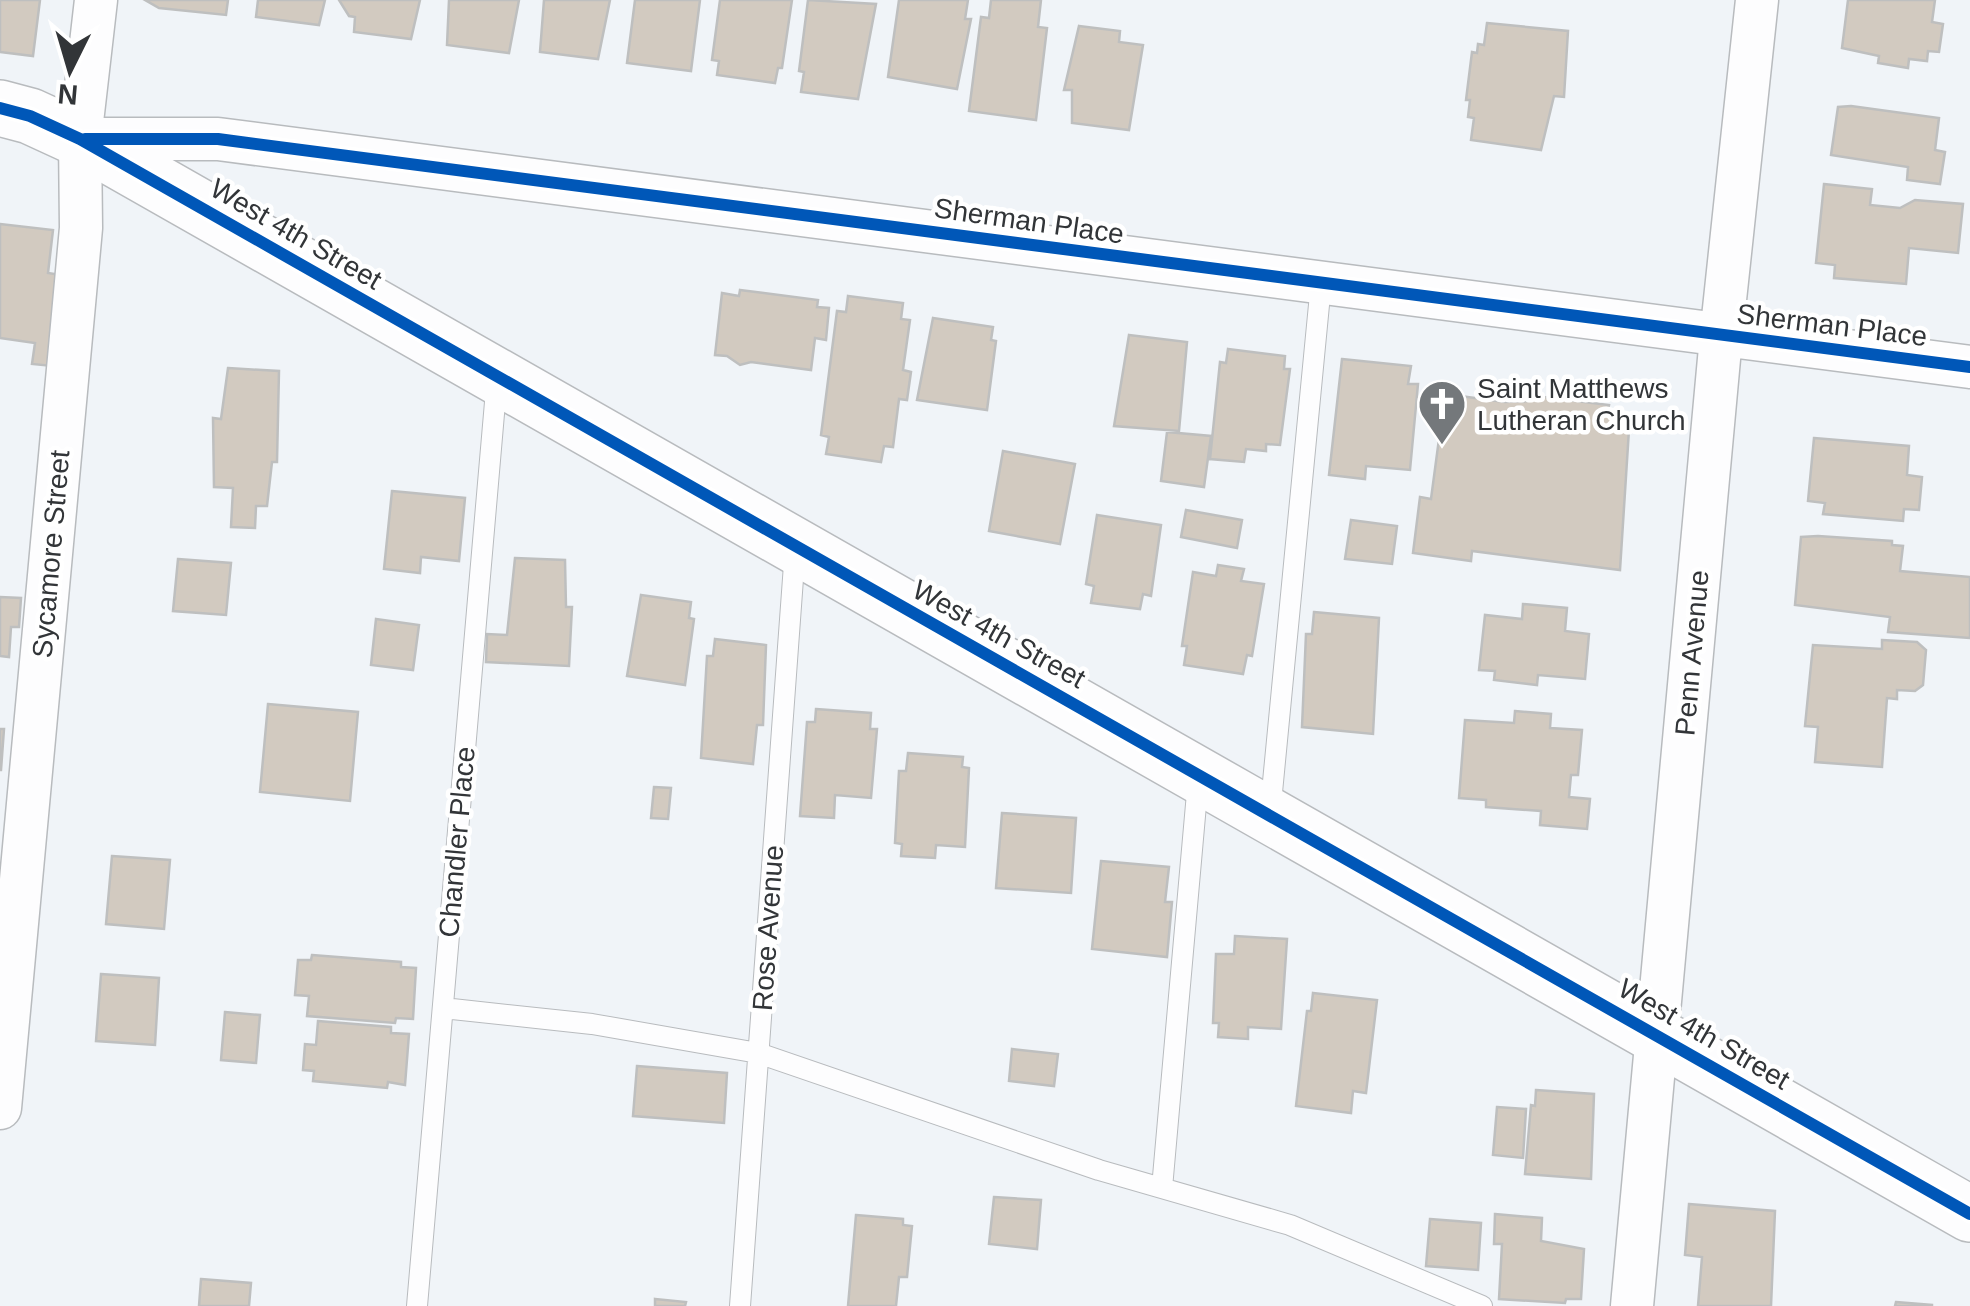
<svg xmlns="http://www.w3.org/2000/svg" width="1970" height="1306" font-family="Helvetica,sans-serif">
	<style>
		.building { fill: #d2cac0; stroke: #bebfbf; stroke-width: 2.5 }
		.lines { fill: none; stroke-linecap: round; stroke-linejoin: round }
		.service-casing { stroke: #b8bbbe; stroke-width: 22 }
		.minor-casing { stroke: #b8bbbe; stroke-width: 45 }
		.secondary-casing { stroke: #b8bbbe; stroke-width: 58 }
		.service { stroke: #fdfdfe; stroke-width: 20 }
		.minor { stroke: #fdfdfe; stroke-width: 42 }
		.secondary { stroke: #fdfdfe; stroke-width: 55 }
		.cycleway-casing { stroke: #fff; stroke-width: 19 }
		.cycleway { stroke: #0057b8; stroke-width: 12 }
		.labels { text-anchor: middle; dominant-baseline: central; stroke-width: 9; stroke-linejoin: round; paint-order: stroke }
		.street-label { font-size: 28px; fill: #323538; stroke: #fff }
		.poi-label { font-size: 28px; fill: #323538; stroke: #fff; text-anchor: start }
	</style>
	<rect width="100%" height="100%" fill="#f0f4f8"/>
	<path class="building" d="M0,0H40L33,56L0,52Z
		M228,0L226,15L159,8L145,0Z
		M258,0H325L319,25L256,17Z
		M339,0H420L411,39L354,32L355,17L349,16Z
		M449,0H519L509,53L447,45Z
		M544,0H610L598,59L540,52Z
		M635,0H700L691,71L627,63Z
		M720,0H792L782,68H778L775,83L717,75L719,61L712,60Z
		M808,0L876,4L858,99L801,92L804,72L799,71Z
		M899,0H968L965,19H971L957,89L888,77Z
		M991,0H1041L1038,27L1047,28L1036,120L969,111L981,17L989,18Z
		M1848,0H1935L1932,22L1943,24L1939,52L1928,51L1927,61L1909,59L1908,68L1878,63L1879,56L1842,48Z
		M1487,23L1568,31L1564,97L1554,96L1541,150L1471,140L1474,118L1468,117L1470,100H1466L1472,52L1477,53L1478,44L1484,45Z
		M1079,26L1120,31L1119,42L1143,45L1129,130L1072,123V90H1064Z
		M1851,106L1939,118L1935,150L1945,152L1940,184L1907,180L1908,167L1831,155L1838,107Z
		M1824,184L1872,189L1870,205L1900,208L1915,200L1963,204L1958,253L1909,248L1906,284L1834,278L1835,265L1816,263Z
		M0,224L53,230L48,273L61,275L52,366L32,364L35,343L0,338Z
		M740,290L818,300L817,307L829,308L826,340L815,338L811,370L751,362L740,365L727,356L715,355L722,293L739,296Z
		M848,296L903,303L901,319L910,320L903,370L911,372L907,400L899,399L893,447L884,446L881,462L826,454L829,437L821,435L837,311L846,312Z
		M933,318L993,327L991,340L996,341L987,410L917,400Z
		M1129,335L1187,342L1179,431L1114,426Z
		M1228,349L1285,356L1284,369H1290L1280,445L1266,444V451L1246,449L1244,462L1210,459L1220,362L1226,363Z
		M1342,359L1411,366L1408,384H1418L1410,470L1366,466L1365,479L1329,475Z
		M228,368L279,371L277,462H272L267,506H256L255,528L231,527L233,488L214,487L213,418L221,419Z
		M1445,394L1505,402L1527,401V395L1609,405L1608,410L1630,414L1620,570L1472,551L1471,561L1413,553L1420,497L1431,499Z
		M1167,432L1211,436L1204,487L1161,481Z
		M1814,438L1909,446L1907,475L1922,477L1919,510L1904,509L1903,521L1823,514L1825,503L1808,501Z
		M1003,451L1075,464L1060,544L989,531Z
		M392,491L465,498L459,561L421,557L420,573L384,569Z
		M1186,510L1242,520L1237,548L1181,537Z
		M1097,515L1161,525L1151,596L1143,594L1140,609L1091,603L1094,586L1086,584Z
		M1351,520L1397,526L1392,564L1345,559Z
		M1818,536L1892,541V545L1903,546L1900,571L1970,577V638L1888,632L1890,617L1795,605L1801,537Z
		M515,558L565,560L566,607H572L569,666L486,662L487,634L507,635Z
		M178,559L231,563L226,615L173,611Z
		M1218,565L1244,569L1241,581L1264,584L1252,656L1247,655L1243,674L1184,665L1187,646H1182L1193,572L1216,576Z
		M641,595L691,602L689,618L694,619L685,685L627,676Z
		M0,597L21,598L19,627H11L9,657L0,656Z
		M1523,604L1567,608L1565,631L1589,634L1585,679L1538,675L1537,685L1494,680L1495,671L1479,670L1485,615L1522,619Z
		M1314,612L1379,618L1373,734L1302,727L1306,634H1312Z
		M376,619L419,625L413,670L371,665Z
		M715,639L766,645L763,725H757L753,764L701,758L707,656H713Z
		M1882,640L1917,642L1926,650L1923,685L1915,691L1897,690V699L1887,698L1882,767L1815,762L1818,727L1805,726L1813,645L1882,649Z
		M268,704L358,712L350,801L260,792Z
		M816,709L871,713L870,729H877L871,798L835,795L834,818L800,816L807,722H815Z
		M1515,711L1551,714L1550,728L1582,730L1578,775H1571L1569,797L1590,799L1587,829L1540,825L1541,811L1486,807V800L1459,798L1465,720L1514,723Z
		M0,729H4L1,770H0Z
		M908,753L963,757L962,767L969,768L965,847L936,845L935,858L901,856L902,844L895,843L899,771H906Z
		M654,787L671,788L668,819L651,818Z
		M1002,813L1076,818L1071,893L996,888Z
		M112,856L170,860L164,929L106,924Z
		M1101,861L1169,867L1165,902H1172L1167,957L1092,949Z
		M1235,936L1287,939L1281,1029L1248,1027V1039L1218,1037L1219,1023H1213L1216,954H1234Z
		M312,955L401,962V967L416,968L413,1019L396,1018L395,1023L307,1016L309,996L295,995L298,960H311Z
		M101,974L159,978L155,1045L96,1041Z
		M1313,993L1377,1000L1366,1093L1353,1091L1351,1113L1296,1106L1307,1011H1311Z
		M225,1012L260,1015L256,1063L221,1060Z
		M318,1021L391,1027V1033L409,1034L405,1085L388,1082L387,1088L313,1081L314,1071L303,1070L305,1044L316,1045Z
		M1012,1049L1058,1054L1054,1086L1009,1081Z
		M637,1066L727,1073L724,1123L633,1116Z
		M1536,1090L1594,1094L1591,1179L1525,1174L1531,1105L1535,1106Z
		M1497,1107L1526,1109L1523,1158L1493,1155Z
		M994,1197L1041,1200L1037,1249L989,1244Z
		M1689,1204L1775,1211L1771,1306H1698L1702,1257L1685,1255Z
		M1495,1214L1542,1218L1541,1241L1584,1249L1581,1299H1566L1565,1303L1499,1299L1502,1244H1494Z
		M856,1215L903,1219V1225L912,1226L907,1277H899L896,1306H848Z
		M1430,1219L1481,1223L1478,1270L1426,1266Z
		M201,1279L251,1283L249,1306H199Z
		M655,1299L686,1302L685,1306H655Z
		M1896,1302L1932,1305V1306H1895Z"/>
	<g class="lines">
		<g class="service-casing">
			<path id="service" d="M1270,813L1321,284
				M443,1008L592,1024L758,1053L1099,1170L1290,1225L1482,1306
				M1162,1188L1198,782
				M417,1306L497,379
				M740,1306L795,551"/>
		</g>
		<g class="minor-casing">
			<path id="minor" d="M81,139H218L1970,367
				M0,1108L81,228L80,139L96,0
				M1632,1306L1721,337L1757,0"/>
		</g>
		<g class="secondary-casing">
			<path id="secondary" d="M0,108L30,116L80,139L1970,1214"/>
		</g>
		<use href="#service" class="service"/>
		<use href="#minor" class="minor"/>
		<use href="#secondary" class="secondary"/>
		<g class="cycleway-casing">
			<path id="cycleway" d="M0,108L30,116L80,139L1970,1214
				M85,139H218L1970,367"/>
		</g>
		<use href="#cycleway" class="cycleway"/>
	</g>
	<defs>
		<g id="church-pin" transform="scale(2.5)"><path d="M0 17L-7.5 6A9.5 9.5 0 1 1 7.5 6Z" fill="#74787b" stroke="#fff"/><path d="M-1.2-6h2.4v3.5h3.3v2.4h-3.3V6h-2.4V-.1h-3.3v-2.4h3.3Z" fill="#fff"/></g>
	</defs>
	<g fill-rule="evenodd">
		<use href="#church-pin" x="1442" y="404"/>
	</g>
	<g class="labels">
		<g class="street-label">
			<text transform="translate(1029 221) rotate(8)">Sherman Place</text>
			<text transform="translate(296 234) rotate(30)">West 4th Street</text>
			<text transform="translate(1832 325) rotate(7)">Sherman Place</text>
			<text transform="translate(51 554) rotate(-85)">Sycamore Street</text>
			<text transform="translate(999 634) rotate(29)">West 4th Street</text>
			<text transform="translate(1692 653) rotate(-85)">Penn Avenue</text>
			<text transform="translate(457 842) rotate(-85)">Chandler Place</text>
			<text transform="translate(768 928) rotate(-86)">Rose Avenue</text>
			<text transform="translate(1704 1034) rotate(30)">West 4th Street</text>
		</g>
		<g class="poi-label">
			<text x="1477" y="388">Saint Matthews<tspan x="1477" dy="32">Lutheran Church</tspan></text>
		</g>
	</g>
	<g transform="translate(70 70) rotate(185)" stroke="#ffffff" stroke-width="8" paint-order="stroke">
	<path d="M0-8L18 38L0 25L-18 38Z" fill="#323538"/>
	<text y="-15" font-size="28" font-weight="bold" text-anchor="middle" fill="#323538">N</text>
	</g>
</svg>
